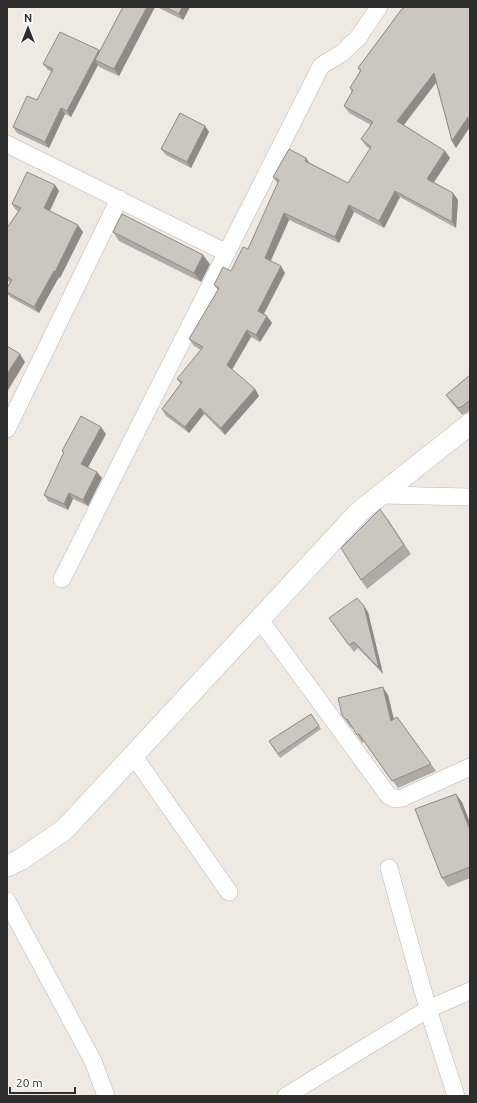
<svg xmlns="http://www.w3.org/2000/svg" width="477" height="1103" font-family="Ubuntu,sans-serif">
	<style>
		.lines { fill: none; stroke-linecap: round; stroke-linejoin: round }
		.minor-casing { stroke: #b4b7c1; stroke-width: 18 }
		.tertiary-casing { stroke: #b4b7c1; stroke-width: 22 }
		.minor { stroke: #fff; stroke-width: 17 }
		.tertiary { stroke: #fff; stroke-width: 21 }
		.wall { fill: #afaba4 }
		.shaded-wall { fill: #8e8b86 }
		.building { fill: #cbc7bf; stroke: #8e8b86 }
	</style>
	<rect width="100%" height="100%" fill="#efe9e1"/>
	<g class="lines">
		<g class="minor-casing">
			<path id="minor" d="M7,144L227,253
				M7,429L119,199
				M381,495L470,497
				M62,579L321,66L342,53L358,38L379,7
				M260,620L388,795L395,799L402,798L470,767
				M133,755L229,892
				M389,868L428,1009L456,1096
				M7,901L93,1061L106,1096
				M286,1096L428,1009L470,991"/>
		</g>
		<g class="tertiary-casing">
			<path id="tertiary" d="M7,866L20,860L64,830L359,512L470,424"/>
		</g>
		<use href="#minor" class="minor"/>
		<use href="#tertiary" class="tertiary"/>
	</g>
	<path class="wall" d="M123,7H155L119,76L99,67L98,65L71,117L65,114L49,148L17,133L13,127L37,100L52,72L48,70L43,64L99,50L100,51Z
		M157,7H190L183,20Z
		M401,10L469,128L456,148L452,141L436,83L404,125L445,151L450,158L434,182L453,193L458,200L456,228L400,197L384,228L354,212L339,243L289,220L271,261L285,273L264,314L272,323L260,342L251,337L232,370L255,389L259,396L225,435L204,414L189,433L166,416L162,409L181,384L177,379L201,350L194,346L189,339L218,290L214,285L231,271L248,249L278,184L273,177L310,163L348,183L370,149L366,146L361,139L371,125L349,113L344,106L352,92L350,88L360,71L358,68Z
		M205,126L209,132L191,168L166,155L161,149Z
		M55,185L59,191L50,211L83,232L60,278L59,277L39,313L10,297L7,293V288L10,282L7,280V228L18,211L16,210L12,204Z
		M113,232L210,264L201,282L119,241Z
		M470,375V410L468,412L462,415L451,402L446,395Z
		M106,434L88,467L102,478L88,506L73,499L68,510L48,501L44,495L64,453L62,451Z
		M387,518L411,554L367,589L361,580Z
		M368,612L383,674L358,648L354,652L334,625Z
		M388,695L394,719L397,717L436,771L398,788L364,742L362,743L352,727L351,728L342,715Z
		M311,714L321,729L280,758L269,741Z
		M462,802L470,823V878L448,887L442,878Z"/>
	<path class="shaded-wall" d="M147,7H155L119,76L114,69Z
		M182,7H190L183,20L179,14Z
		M99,50L103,56L95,60L98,65L71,117L67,111Z
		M434,73L438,80L402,127L397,121Z
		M61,108L65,114L49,148L45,142Z
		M468,117L470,127L456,148L452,141Z
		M205,126L209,132L191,168L187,162Z
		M445,151L450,158L432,185L427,179Z
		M306,158L311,165L305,161Z
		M55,185L59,191L48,214L44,208Z
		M395,191L400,197L384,228L379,221Z
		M453,193L458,200L456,228L452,222Z
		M349,205L354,212L339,243L335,237Z
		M284,213L289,220L269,264L265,258Z
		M78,225L83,232L60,278L55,272Z
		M203,255L210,264L201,282L194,273Z
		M281,266L285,273L262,317L258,311Z
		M54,271L59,277L39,313L34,307Z
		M267,316L272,323L260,342L256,335Z
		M247,330L251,337L231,371L227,365Z
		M20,354L25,362L7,392V374Z
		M255,389L259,396L225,435L221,428Z
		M200,408L204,414L189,433L185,427Z
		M101,427L106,434L86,471L81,464Z
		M97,472L102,478L88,506L83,500Z
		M69,493L73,499L68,510L64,504Z
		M364,606L368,612L383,674L379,668Z
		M383,687L388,695L396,729L391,721Z
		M456,794L462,802L470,823V830Z"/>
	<path class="building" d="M123,7H147L114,69L95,60Z
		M165,7H182L179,14Z
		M405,7H470V133L468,117L452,141L434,73L397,121L445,151L427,179L453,193L452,222L395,191L379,221L349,205L335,237L284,213L265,258L281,266L258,311L267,316L256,335L247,330L227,365L255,389L221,428L200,408L185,427L162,409L182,382L177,379L203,347L189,339L219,288L214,285L223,267L231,271L243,247L248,249L279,180L273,177L289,149L306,158L305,161L348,183L371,147L361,139L373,122L344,106L353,90L350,88L361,70L358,68L401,10Z
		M60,32L99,50L67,111L61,108L45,142L13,127L27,96L37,100L53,69L43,64Z
		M180,113L205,126L187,162L161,149Z
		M27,172L55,185L44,208L78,225L55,272L54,271L34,307L7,292V288L12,280L7,276V228L21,208L12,204Z
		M122,214L203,255L194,273L113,232Z
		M7,346L20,354L7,374Z
		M470,375V400L463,406L458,408L446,395Z
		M81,416L101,427L81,464L97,472L83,500L69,493L64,504L44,495L64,452L62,451Z
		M380,509L404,545L361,580L341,548Z
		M357,598L364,606L379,668L354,642L349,645L329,618Z
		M383,687L391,721L397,717L431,764L392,781L359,734L357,735L347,719L346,720L342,715L338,698Z
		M311,714L319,726L278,754L269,741Z
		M456,794L470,830V867L442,878L415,809Z"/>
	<rect width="477" height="1103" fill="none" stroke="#2e2e2e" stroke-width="16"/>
	<g transform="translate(28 28)" stroke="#ffffff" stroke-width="3" paint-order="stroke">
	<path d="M0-3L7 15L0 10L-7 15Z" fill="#2e2e2e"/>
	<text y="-6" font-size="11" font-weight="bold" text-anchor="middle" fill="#2e2e2e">N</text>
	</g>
	<path d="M10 1087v6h65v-6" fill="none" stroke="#2e2e2e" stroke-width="2"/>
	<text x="16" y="1087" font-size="12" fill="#2e2e2e" stroke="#ffffff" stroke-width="3" paint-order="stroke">20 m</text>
</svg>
